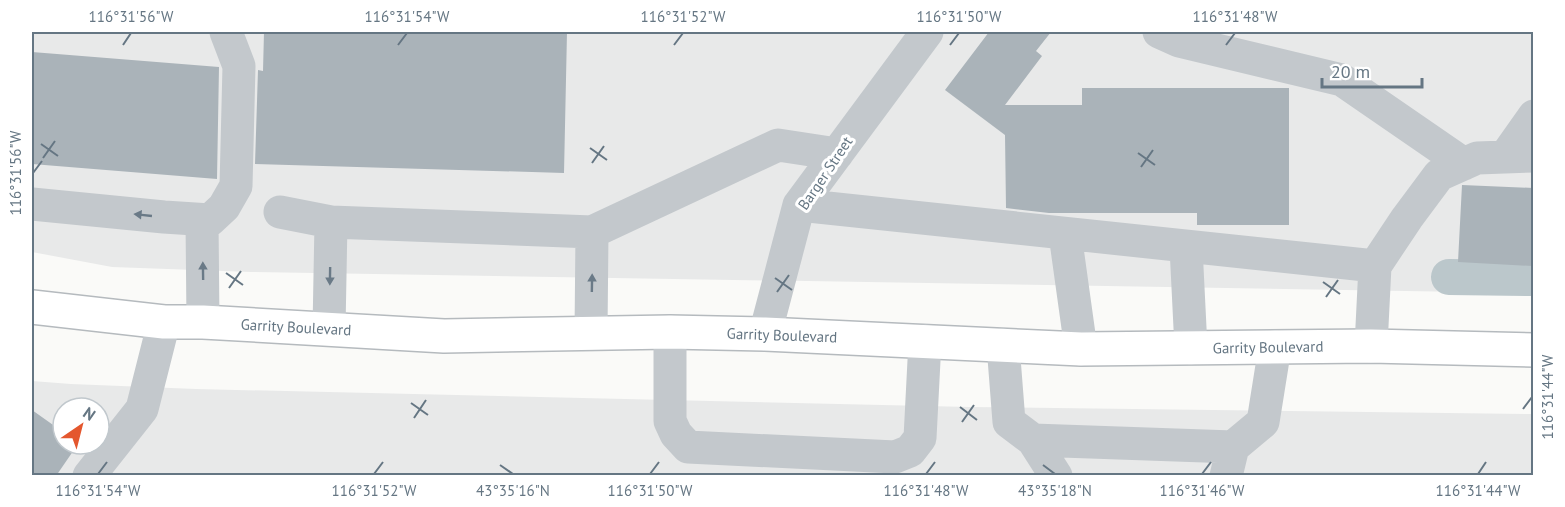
<svg xmlns="http://www.w3.org/2000/svg" width="1565" height="507" font-family="'PT Sans',sans-serif">
	<style>
		.built { fill: #e8e9e9; fill-rule: evenodd }
		.lines { fill: none; stroke-linecap: round; stroke-linejoin: round }
		.canal { stroke: #bbc7cb; stroke-width: 36 }
		.building { fill: #aab3b9 }
		.major-casing { stroke: #b5babe; stroke-width: 36 }
		.minor { stroke: #c3c8cc; stroke-width: 33 }
		.major { stroke: #fff; stroke-width: 33 }
		.oneway { fill: #6a7a87 }
		.ticks { fill: none; stroke: #657683; stroke-width: 2 }
		.labels { text-anchor: middle; dominant-baseline: central; stroke-width: 6; stroke-linejoin: round; paint-order: stroke }
		.street-label { font-size: 15px; fill: #657683; stroke: #fff }
		.neatline { fill: none; stroke: #657683; stroke-width: 2 }
		.ticks-label { font-size: 15px; text-anchor: middle; fill: #657683 }
	</style>
	<rect width="100%" height="100%" fill="#fafaf8"/>
	<path class="built" d="M32,32H1533V293L251,272L112,267L32,252Z
		M32,381L71,384L196,389L970,407L1533,414V475H32ZM63,408H99V444H63Z"/>
	<g class="lines">
		<path class="canal" d="M1449,277L1534,278"/>
	</g>
	<path class="building" d="M264,32H567L564,173L255,164L258,70L263,71Z
		M989,32H1051L1036,51L1042,56L1005,105H1082V88H1289V225H1197V213H1049L1006,208L1005,135L945,90Z
		M32,52L219,67L217,179L32,164Z
		M1462,185L1533,188V266L1458,262Z
		M32,410L63,432V444H78L56,476H32Z"/>
	<g class="lines">
		<g class="major-casing">
			<path id="major" d="M32,307L164,322H203L444,336L670,332L765,334L1081,349L1371,346L1534,350"/>
		</g>
		<path class="minor" d="M1159,32L1179,41L1342,80L1464,164
			M1505,157L1534,116
			M32,204L164,217L210,220L224,207L236,186L239,66L226,32
			M799,205L1375,266L1371,346
			M280,212L331,222L592,232L778,145L837,154
			M202,220L203,322
			M1065,234L1081,349
			M1186,247L1191,348
			M1375,266L1407,218L1439,175L1477,158L1534,156
			M329,329L331,222
			M670,332V421L676,434L688,447L895,457L910,451L920,438L925,341
			M591,333L592,232
			M765,334L799,205L927,32
			M1003,345L1009,422L1033,440L1233,447L1263,422L1275,347
			M1033,440L1056,476
			M89,476L142,409L164,322
			M1226,476L1233,447"/>
		<use href="#major" class="major"/>
	</g>
	<defs><path id="oneway-solid" d="M-6-.8H1V-3.2L6.5 0L1 3.2V.8H-6Z" transform="scale(1.5)"/></defs>
	<g class="oneway">
		<use href="#oneway-solid" transform="translate(143 215) rotate(-174)"/>
		<use href="#oneway-solid" transform="translate(203 271) rotate(-91)"/>
		<use href="#oneway-solid" transform="translate(330 276) rotate(91)"/>
		<use href="#oneway-solid" transform="translate(592 283) rotate(-89)"/>
	</g>
	<path class="ticks" d="M123,45L131,33M398,45L407,33M674,45L683,33M950,45L959,33M1226,45L1235,33M41,144L58,156M590,148L607,160M1138,153L1155,165M43,158L55,141M592,163L604,146M1141,167L1153,150M33,173L42,161M226,273L243,285M775,278L792,290M1323,282L1340,294M229,288L241,271M777,292L789,275M1326,297L1338,280M411,403L428,415M960,407L977,420M1523,409L1532,397M414,418L426,400M962,422L974,405M500,465L513,474M1043,465L1055,474M98,474L107,462M374,474L383,462M650,474L659,462M926,474L935,462M1202,474L1211,462M1478,474L1486,462"/>
	<g class="labels">
		<g class="street-label">
			<text transform="translate(825 173) rotate(-56)">Barger Street</text>
			<text transform="translate(296 327) rotate(3)">Garrity Boulevard</text>
			<text transform="translate(782 335) rotate(2)">Garrity Boulevard</text>
			<text transform="translate(1268 347) rotate(-1)">Garrity Boulevard</text>
		</g>
	</g>
	<rect width="1565" height="507" fill="none" stroke="#ffffff" stroke-width="66"/>
	<g transform="translate(81 426) rotate(35)"><circle r="28" fill="#ffffff" stroke="#c1c8cd" stroke-width="1.5"/>
	<path d="M0-4.5L10 22L0 15L-10 22Z" fill="#e4572e"/>
	<text y="-9" font-size="16" font-weight="bold" text-anchor="middle" fill="#657683">N</text>
	</g>
	<path d="M1322 78v9h100v-9" fill="none" stroke="#657683" stroke-width="3"/>
	<text x="1331" y="78" font-size="18" fill="#657683" stroke="#ffffff" stroke-width="4.5" paint-order="stroke">20 m</text>
	<rect x="33" y="33" width="1499" height="441" class="neatline"/>
	<g class="ticks-label">
		<text x="131" y="22">116°31'56"W</text>
		<text x="407" y="22">116°31'54"W</text>
		<text x="683" y="22">116°31'52"W</text>
		<text x="959" y="22">116°31'50"W</text>
		<text x="1235" y="22">116°31'48"W</text>
		<text transform="translate(16 173) rotate(-90)" y="5">116°31'56"W</text>
		<text transform="translate(1548 397) rotate(-90)" y="5">116°31'44"W</text>
		<text x="98" y="496">116°31'54"W</text>
		<text x="374" y="496">116°31'52"W</text>
		<text x="513" y="496">43°35'16"N</text>
		<text x="650" y="496">116°31'50"W</text>
		<text x="926" y="496">116°31'48"W</text>
		<text x="1055" y="496">43°35'18"N</text>
		<text x="1202" y="496">116°31'46"W</text>
		<text x="1478" y="496">116°31'44"W</text>
	</g>
</svg>
